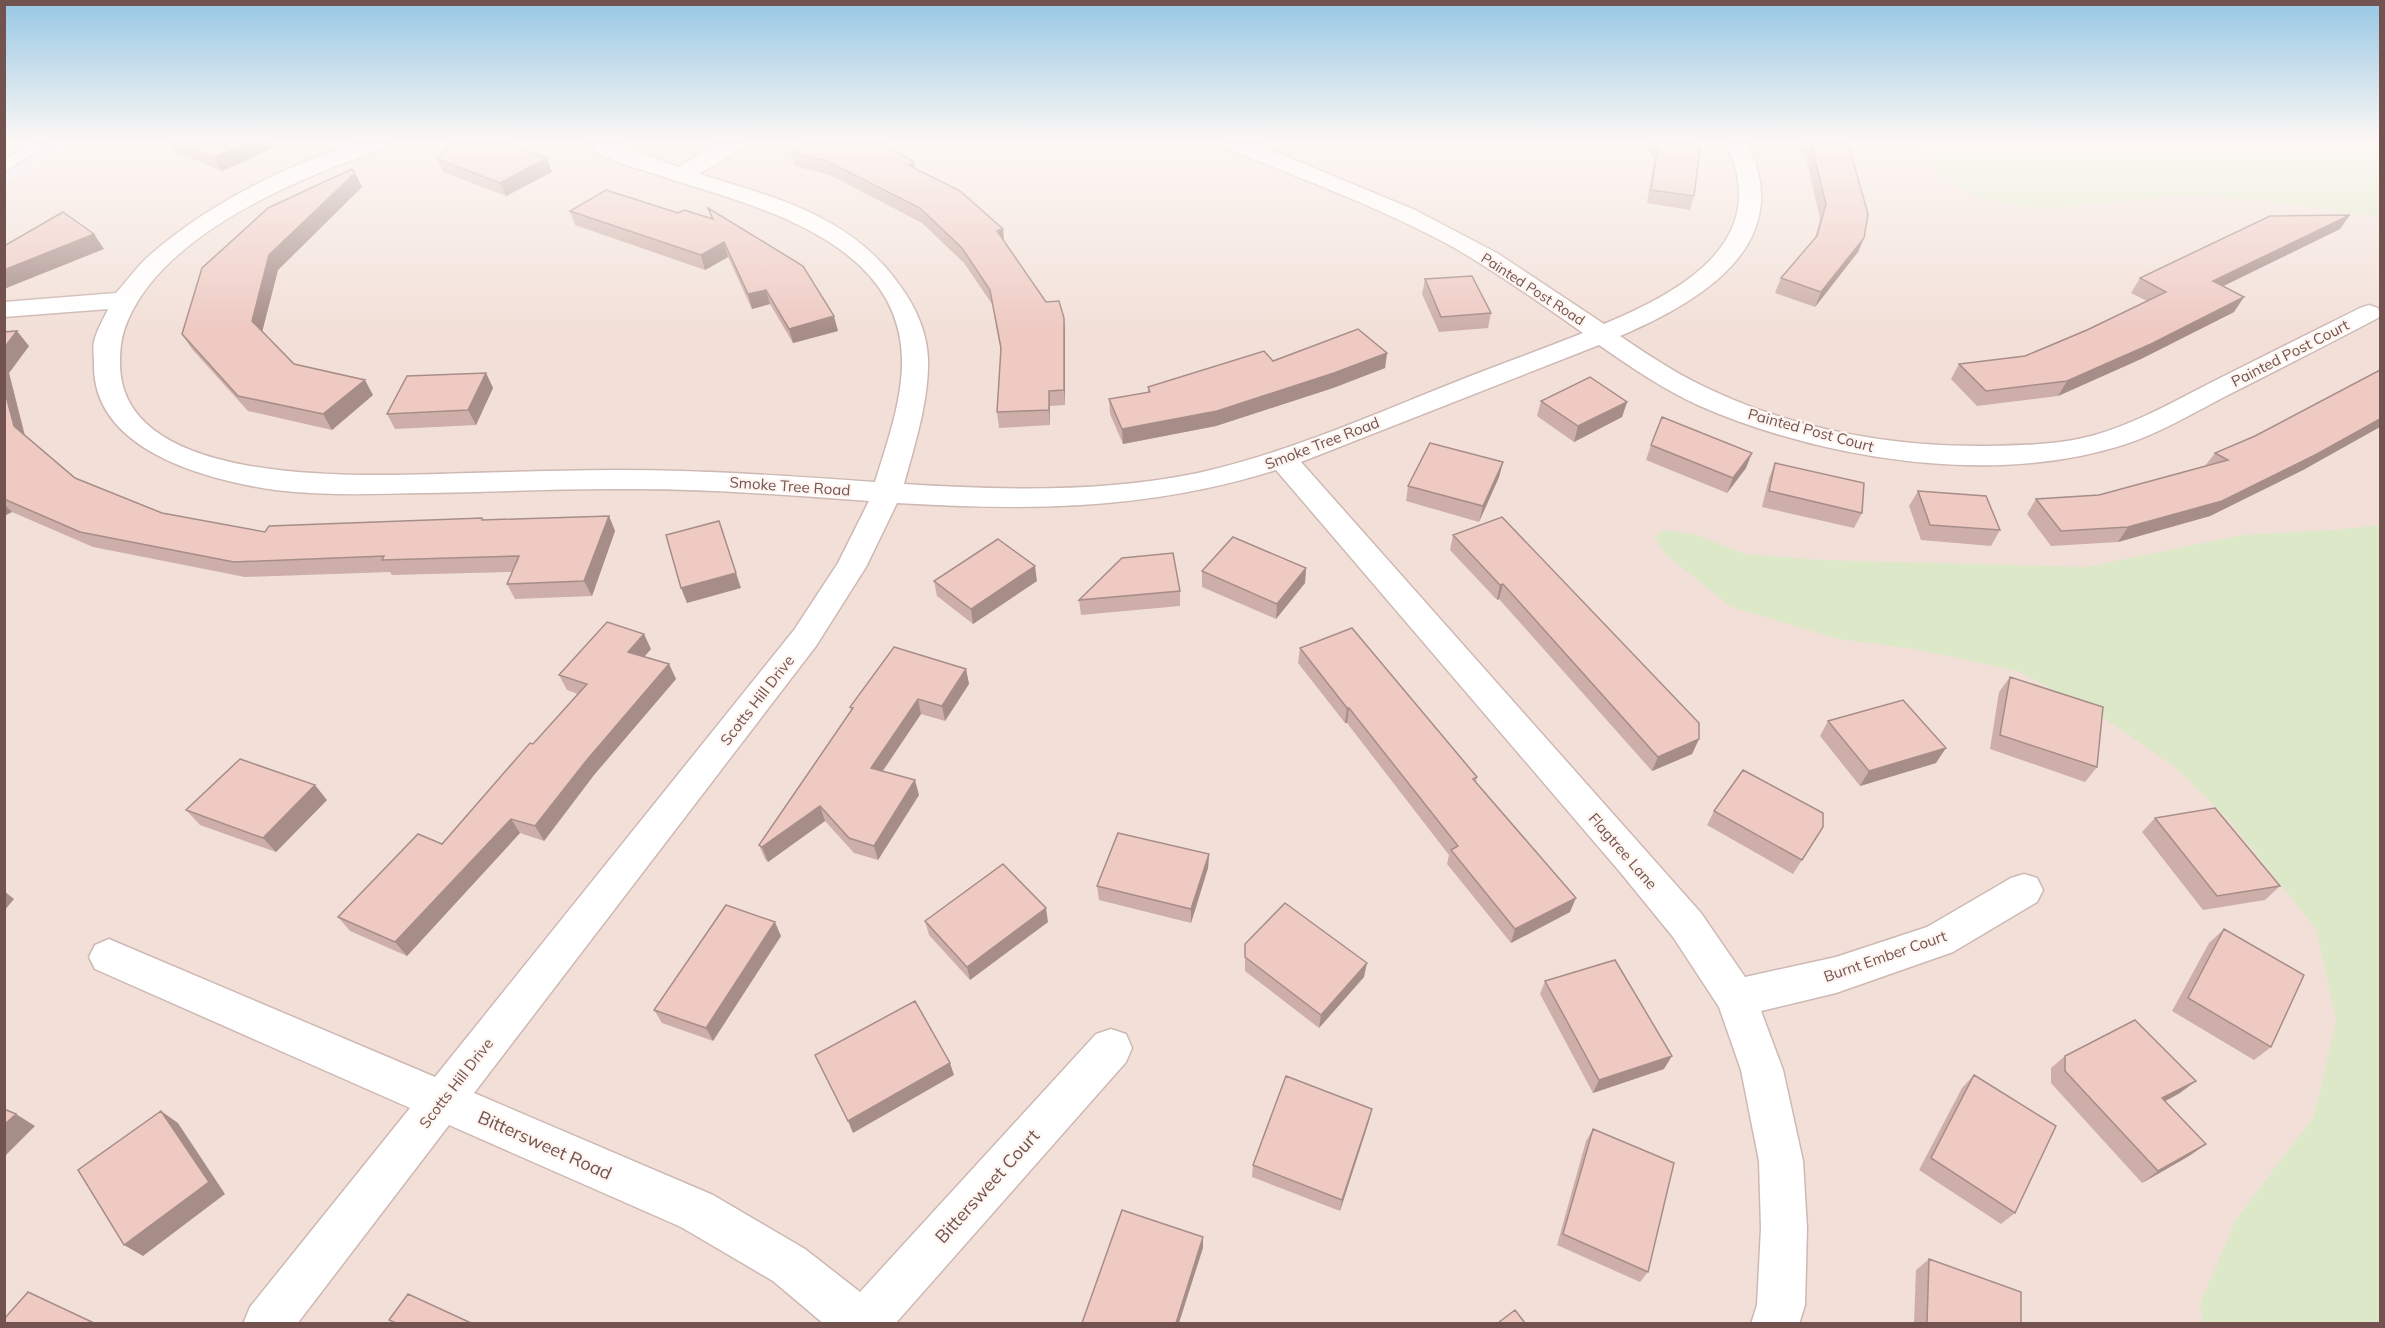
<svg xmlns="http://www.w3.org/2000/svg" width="2385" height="1328" font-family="Mulish,sans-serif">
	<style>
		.residential { fill: #f2e0d8 }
		.education { fill: #ede6f7 }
		.green { fill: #dde8c9 }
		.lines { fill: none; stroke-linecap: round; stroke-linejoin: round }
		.service-casing { stroke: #ceb8b3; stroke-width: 3 }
		.minor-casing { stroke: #ceb8b3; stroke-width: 3 }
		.service { fill: #fff; fill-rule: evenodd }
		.minor { fill: #fff; fill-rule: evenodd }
		.wall { fill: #cdaea8 }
		.shaded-wall { fill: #a78d88 }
		.building { fill: #eecac3; stroke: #a78d88; stroke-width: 1.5 }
		.labels { text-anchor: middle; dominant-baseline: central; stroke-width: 4.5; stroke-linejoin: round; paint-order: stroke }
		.far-street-label { font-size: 14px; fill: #73534f; stroke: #fef5f0 }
		.street-label { font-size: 15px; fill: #73534f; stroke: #fef5f0 }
		.near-street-label { font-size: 18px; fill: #73534f; stroke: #fef5f0 }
	</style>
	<rect width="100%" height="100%" fill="#fbf0e9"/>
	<path class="residential" d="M77,143H2144L2380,176V1061L2240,1323L5,1324V182Z"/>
	<path class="education" d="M5,143H77L5,182Z"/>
	<path class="green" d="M1913,143H2380V217L2260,200L2184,195L2052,208L2013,205L1976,196L1943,179Z
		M2380,525V1323H2203L2200,1304L2235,1221L2314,1116L2336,1021L2316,929L2232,824L2175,767L2099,715L2017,671L1914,649L1839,639L1731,607L1665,554L1655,537L1663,530L1695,534L1744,554L1822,560L2086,567L2243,535L2332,530Z"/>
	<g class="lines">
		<g class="service-casing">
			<path id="service" d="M32,143H51L4,172V160Z"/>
		</g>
		<g class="minor-casing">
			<path id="minor" d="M356,143H388L386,148C300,177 166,232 128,320C121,336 120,347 120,365C122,494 385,475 470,473C519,472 568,470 617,470C703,470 789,476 875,482C887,443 903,399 902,358C899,238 750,205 661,176C642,169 598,160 587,143H613L679,167L719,143H745L743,148L699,174C777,198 852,216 901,287C916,308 927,332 928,359C929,400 915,444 904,484C1001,490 1102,493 1198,473C1283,454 1363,419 1443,387C1489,368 1536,352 1583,333C1540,303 1498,273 1453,247C1380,207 1302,179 1226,148L1224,143H1254L1415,210L1497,253L1604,324C1681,292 1774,241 1726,143H1747C1798,244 1700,302 1620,336C1651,357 1683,378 1718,393C1801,431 1896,447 1987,446C2023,445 2060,445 2095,435C2136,423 2173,402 2210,383C2260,358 2310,333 2360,308L2369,305L2378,308L2380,315L2378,318C2328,344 2278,370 2228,395C2195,412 2162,432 2126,444C1994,487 1825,460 1700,406C1664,390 1631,367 1599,345L1301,462L1701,913L1745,977L1836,957L1927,927L2011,878L2024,874L2037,878L2043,890L2037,902L1953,952L1836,993L1761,1011L1783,1070L1803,1161L1807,1228L1805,1305L1799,1324H1751L1757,1305L1761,1228L1759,1161L1741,1070L1719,1007L1673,937L1620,872L1276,470C1149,510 1029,511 897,503L866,567L816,646L474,1093L713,1195L805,1249L860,1292L1096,1034L1111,1029L1126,1034L1132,1048L1126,1062L895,1324H824L773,1281L681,1227L449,1125L297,1324H243L250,1307L410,1108L95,969L89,957L95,945L109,939L123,945L435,1077L794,630L838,563L869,501C784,495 700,488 615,489C551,489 488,492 425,493C375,494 324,496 275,490C207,480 93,451 94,365C94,356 92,346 95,338C98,328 104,318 108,309L4,317V302L116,293C127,281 137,266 150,255C209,203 282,168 356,143Z"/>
		</g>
		<use href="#service" class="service"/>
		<use href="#minor" class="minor"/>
	</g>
	<path class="wall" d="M170,143H271L274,148L222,171L175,152Z
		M1646,143H1696L1694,196L1690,210L1647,203L1654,159Z
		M1797,143H1848L1864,238L1858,252L1815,307L1775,293L1781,278L1815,238L1820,219L1807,162Z
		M791,152L914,162L916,169L1003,229L1004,242L1046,302L1064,318L1065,333V405L1050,406V425L999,428L997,412L1001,351L992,304L964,263L922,223L830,175L794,166Z
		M547,158L552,172L506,196L443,172L437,159Z
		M362,187L278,270L262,332L294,364L373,395L332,430L248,411L192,349L182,334Z
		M708,208L838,331L793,343L770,304L752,309L728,257L705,270L575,225L570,211L678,213L711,218Z
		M2340,229L2223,286L2234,312L2141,359L2058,396L1977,406L1951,379L1959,364L2025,356L2087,330L2147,301L2131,293L2140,278Z
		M1425,279L1491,313L1488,328L1439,332L1422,294Z
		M4,332L29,346L9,373L25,435L75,478L162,513L265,532L483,520L609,516L615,531L592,596L515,599L507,584L512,572L392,575L390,572L245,577L93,547L12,512L4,516Z
		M1387,353L1385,368L1333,388L1216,426L1123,444L1110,414L1109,399L1148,392V387L1273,361Z
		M486,373L493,388L476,425L395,429L387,414Z
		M1541,401L1627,402L1622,417L1574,442L1537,416Z
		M1651,445L1746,468L1727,493L1646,460Z
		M2215,453L2305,469L2210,516L2118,542L2051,546L2027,514L2036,499L2099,495L2205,466Z
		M1503,462L1499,477L1479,522L1406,501L1408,486Z
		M1775,463L1862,513L1854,528L1762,507L1769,478Z
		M1918,491L2000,530L1991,546L1921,540L1909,506Z
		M1453,535L1699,739L1692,754L1652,771L1499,599L1497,600L1450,550Z
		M1306,568L1305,583L1276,619L1202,587V571Z
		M934,581H1037L973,624L937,596Z
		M1180,591V606L1081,615L1079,600Z
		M1300,648L1477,777L1476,782L1570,912L1511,943L1447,864L1449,855L1347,723H1345L1298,663Z
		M651,649L644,657L669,664L676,679L594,775L544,841L520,833L407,956L350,931L338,917L442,844L578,694L567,690L559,675Z
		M966,669L969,684L945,721L921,714L883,771L919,795L878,860L854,853L825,821L768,862L765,859L759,845L851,710L850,707Z
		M2010,677L2097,767L2085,782L1990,749L1999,692Z
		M1828,721L1936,763L1860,786L1820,736Z
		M327,800L276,852L200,825L186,810Z
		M1714,811L1823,827L1793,874L1707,825Z
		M2155,818L2280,886L2265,900L2203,910L2142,832Z
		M1209,854L1208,868L1191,923L1099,900L1097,886Z
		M925,921L1048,922L970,980L929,935Z
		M2224,929L2271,1047L2254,1060L2172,1011L2209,943Z
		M781,936L713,1041L662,1023L654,1010Z
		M1245,944L1364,977L1319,1028L1245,971Z
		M1545,981L1664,1069L1593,1093L1540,994Z
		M2065,1056L2180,1093L2165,1101L2206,1144L2189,1156L2142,1183L2051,1083V1068Z
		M1974,1075L2015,1213L2001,1224L1919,1170L1962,1088Z
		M1369,1121L1340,1211L1252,1177L1253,1165Z
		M1593,1129L1648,1272L1640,1282L1557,1245L1586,1141Z
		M1929,1259L2021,1323H1914L1916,1270Z"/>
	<path class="shaded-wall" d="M246,143H271L274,148L222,171L214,158Z
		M547,158L552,172L506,196L500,183Z
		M914,162L917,176L908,165Z
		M355,173L362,187L278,270L261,336L252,321L269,255Z
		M2350,215L2340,229L2203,296L2213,281Z
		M1003,229L1004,244L997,231Z
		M94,234L104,249L4,289V270Z
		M1864,238L1858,252L1815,307L1821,292Z
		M724,242L728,257L705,270L701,255Z
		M766,290L770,304L752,309L748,294Z
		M2244,297L2234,312L2141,359L2058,396L2067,381Z
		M834,316L838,331L793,343L789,329Z
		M1064,318L1065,333V405L1064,390Z
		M17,331L29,346L9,373L26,441L14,426L4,388V348Z
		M1387,353L1385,368L1333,388L1216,426L1123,444L1122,429Z
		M486,373L493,388L476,425L468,410Z
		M365,380L373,395L332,430L323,414Z
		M1049,391L1050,406V425L1049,410Z
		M1627,402L1622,417L1574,442L1578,426Z
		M2380,419V427L2305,469L2210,516L2118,542L2128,527Z
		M1752,453L1746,468L1727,493L1733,478Z
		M1503,462L1499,477L1479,522L1483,506Z
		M4,504L12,512L4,516Z
		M609,516L615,531L592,596L584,581Z
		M719,521L741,588L687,603L681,588Z
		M1035,566L1037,581L973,624L971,609Z
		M1306,568L1305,583L1276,619L1277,604Z
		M1503,584L1499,599L1497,600L1500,585Z
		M644,634L651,649L635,667L628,652Z
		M669,664L676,679L594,775L544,841L535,826L586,761Z
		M966,669L969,684L945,721L942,706Z
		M918,699L921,714L875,782L871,768Z
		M1347,708H1349L1347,723H1345Z
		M1699,739L1692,754L1652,771L1658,757Z
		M1946,748L1936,763L1860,786L1869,771Z
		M915,780L919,795L878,860L874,846Z
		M315,785L327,800L276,852L263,838Z
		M820,806L825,821L768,862L762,847Z
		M511,819L520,833L407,956L395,942Z
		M1209,854L1208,868L1191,923V909Z
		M4,891L14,899L4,911Z
		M1576,898L1570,912L1511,943L1515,929Z
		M1046,908L1048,922L970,980L967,967Z
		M775,922L781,936L713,1041L706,1028Z
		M1367,963L1364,977L1319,1028L1321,1015Z
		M1672,1056L1664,1069L1593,1093L1599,1080Z
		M950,1063L954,1075L853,1133L848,1121Z
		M2196,1081L2180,1093L2147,1111L2162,1098Z
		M1372,1109L1369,1121L1340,1211L1342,1200Z
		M161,1111L178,1123L225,1194L143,1256L124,1245Z
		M16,1114L35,1126L4,1157V1125Z
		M2206,1144L2189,1156L2142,1183L2158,1171Z
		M1203,1237V1248L1179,1323H1176Z"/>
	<path class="building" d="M179,143H246L214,158Z
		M453,143H503L547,158L500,183L437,159Z
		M802,143H882L914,162L908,165L960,191L1003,229L997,231L1046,302L1059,301L1064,318V390L1049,391V410L997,412L1001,348L990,290L962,248L920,208L827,161L791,152Z
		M1656,143H1696L1700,149L1694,196L1651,190L1658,146Z
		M1810,143H1848L1868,214L1864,238L1821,292L1781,278L1817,236L1826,204L1812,148Z
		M352,169L355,173L269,255L252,321L294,364L365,380L323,414L238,396L182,334L202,268L268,208Z
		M606,190L678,213L684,210L713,219L708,208L803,266L834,316L789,329L766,290L748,294L724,242L701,255L570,211Z
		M63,212L94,234L4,270V246Z
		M2350,215L2213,281L2244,297L2151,344L2067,381L1986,391L1959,364L2025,356L2087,330L2166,292L2140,278L2270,216Z
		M1472,276L1491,313L1441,317L1425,279Z
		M1358,329L1387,353L1334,373L1217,411L1122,429L1109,399L1150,392L1148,387L1264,351L1273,361Z
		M17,331L4,348V332Z
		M2380,370V419L2317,454L2222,501L2128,527L2061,531L2036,499L2099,495L2228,460L2215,453L2255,436Z
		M486,373L468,410L387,414L407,376Z
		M1590,377L1627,402L1578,426L1541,401Z
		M4,388L14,426L75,478L162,513L265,532L269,526L482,518V520L609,516L584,581L507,584L519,556L382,560L384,556L234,562L80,532L4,499Z
		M1662,417L1752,453L1733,478L1651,445Z
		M1430,443L1503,462L1483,506L1408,486Z
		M1775,463L1864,483L1862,513L1769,491Z
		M1918,491L1986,496L2000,530L1930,525Z
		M1502,517L1699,723V739L1658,757L1503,584L1500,585L1453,535Z
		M719,521L736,573L681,588L666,535Z
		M1233,537L1306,568L1277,604L1202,571Z
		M998,539L1035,566L971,609L934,581Z
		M1173,553L1180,591L1079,600L1122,558Z
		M607,622L644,634L628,652L669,664L586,761L535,826L511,819L395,942L338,917L418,834L442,844L530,743L533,744L587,684L559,675Z
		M1352,628L1477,777L1473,779L1576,898L1515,929L1451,850L1458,846L1349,708H1347L1300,648Z
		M894,647L966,669L942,706L918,699L871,768L915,780L874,846L849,838L820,806L762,847L759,845L853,708L850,707Z
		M2010,677L2103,707L2097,767L2000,735Z
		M1903,700L1946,748L1869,771L1828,721Z
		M240,759L315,785L263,838L186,810Z
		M1743,770L1823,813V827L1802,860L1714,811Z
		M2215,808L2280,886L2217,896L2155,818Z
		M1118,833L1209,854L1191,909L1097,886Z
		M1003,864L1046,908L967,967L925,921Z
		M1285,903L1367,963L1321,1015L1245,957V944Z
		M726,905L775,922L706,1028L654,1010Z
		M2224,929L2304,975L2271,1047L2188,998Z
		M1615,960L1672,1056L1599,1080L1545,981Z
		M915,1001L950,1063L848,1121L815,1055Z
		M2135,1020L2196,1081L2162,1098L2206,1144L2158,1171L2065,1071V1056Z
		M1974,1075L2056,1126L2015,1213L1931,1158Z
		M1286,1076L1372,1109L1342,1200L1253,1165Z
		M4,1109L16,1114L4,1125Z
		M161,1111L209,1182L124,1245L78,1170Z
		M1593,1129L1674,1163L1648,1272L1563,1234Z
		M1122,1210L1203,1237L1176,1323H1082Z
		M1929,1259L2021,1292V1323H1927Z
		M28,1292L94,1323H4V1319Z
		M408,1294L471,1323H396L389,1320Z
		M1515,1310L1525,1323H1498Z"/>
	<linearGradient id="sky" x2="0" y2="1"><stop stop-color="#97c7e4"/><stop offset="0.43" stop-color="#fdf8f5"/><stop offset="1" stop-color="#fdf8f5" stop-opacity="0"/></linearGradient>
	<rect width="2385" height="329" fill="url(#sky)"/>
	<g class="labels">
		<g class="far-street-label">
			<text transform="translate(1533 289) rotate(33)">Painted Post Road</text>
		</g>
		<g class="street-label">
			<text transform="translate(2290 353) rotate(-27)">Painted Post Court</text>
			<text transform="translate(1811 430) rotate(15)">Painted Post Court</text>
			<text transform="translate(1322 443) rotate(-21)">Smoke Tree Road</text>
			<text transform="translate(790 486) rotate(4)">Smoke Tree Road</text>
			<text transform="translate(757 700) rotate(-52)">Scotts Hill Drive</text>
			<text transform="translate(1623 851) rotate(49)">Flagtree Lane</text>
			<text transform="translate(1885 956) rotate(-19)">Burnt Ember Court</text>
			<text transform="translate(456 1083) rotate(-52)">Scotts Hill Drive</text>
		</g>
		<g class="near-street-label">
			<text transform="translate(545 1145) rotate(24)">Bittersweet Road</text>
			<text transform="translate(987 1186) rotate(-48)">Bittersweet Court</text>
		</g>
	</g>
	<rect width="2385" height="1328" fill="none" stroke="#73534f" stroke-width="12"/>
</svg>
